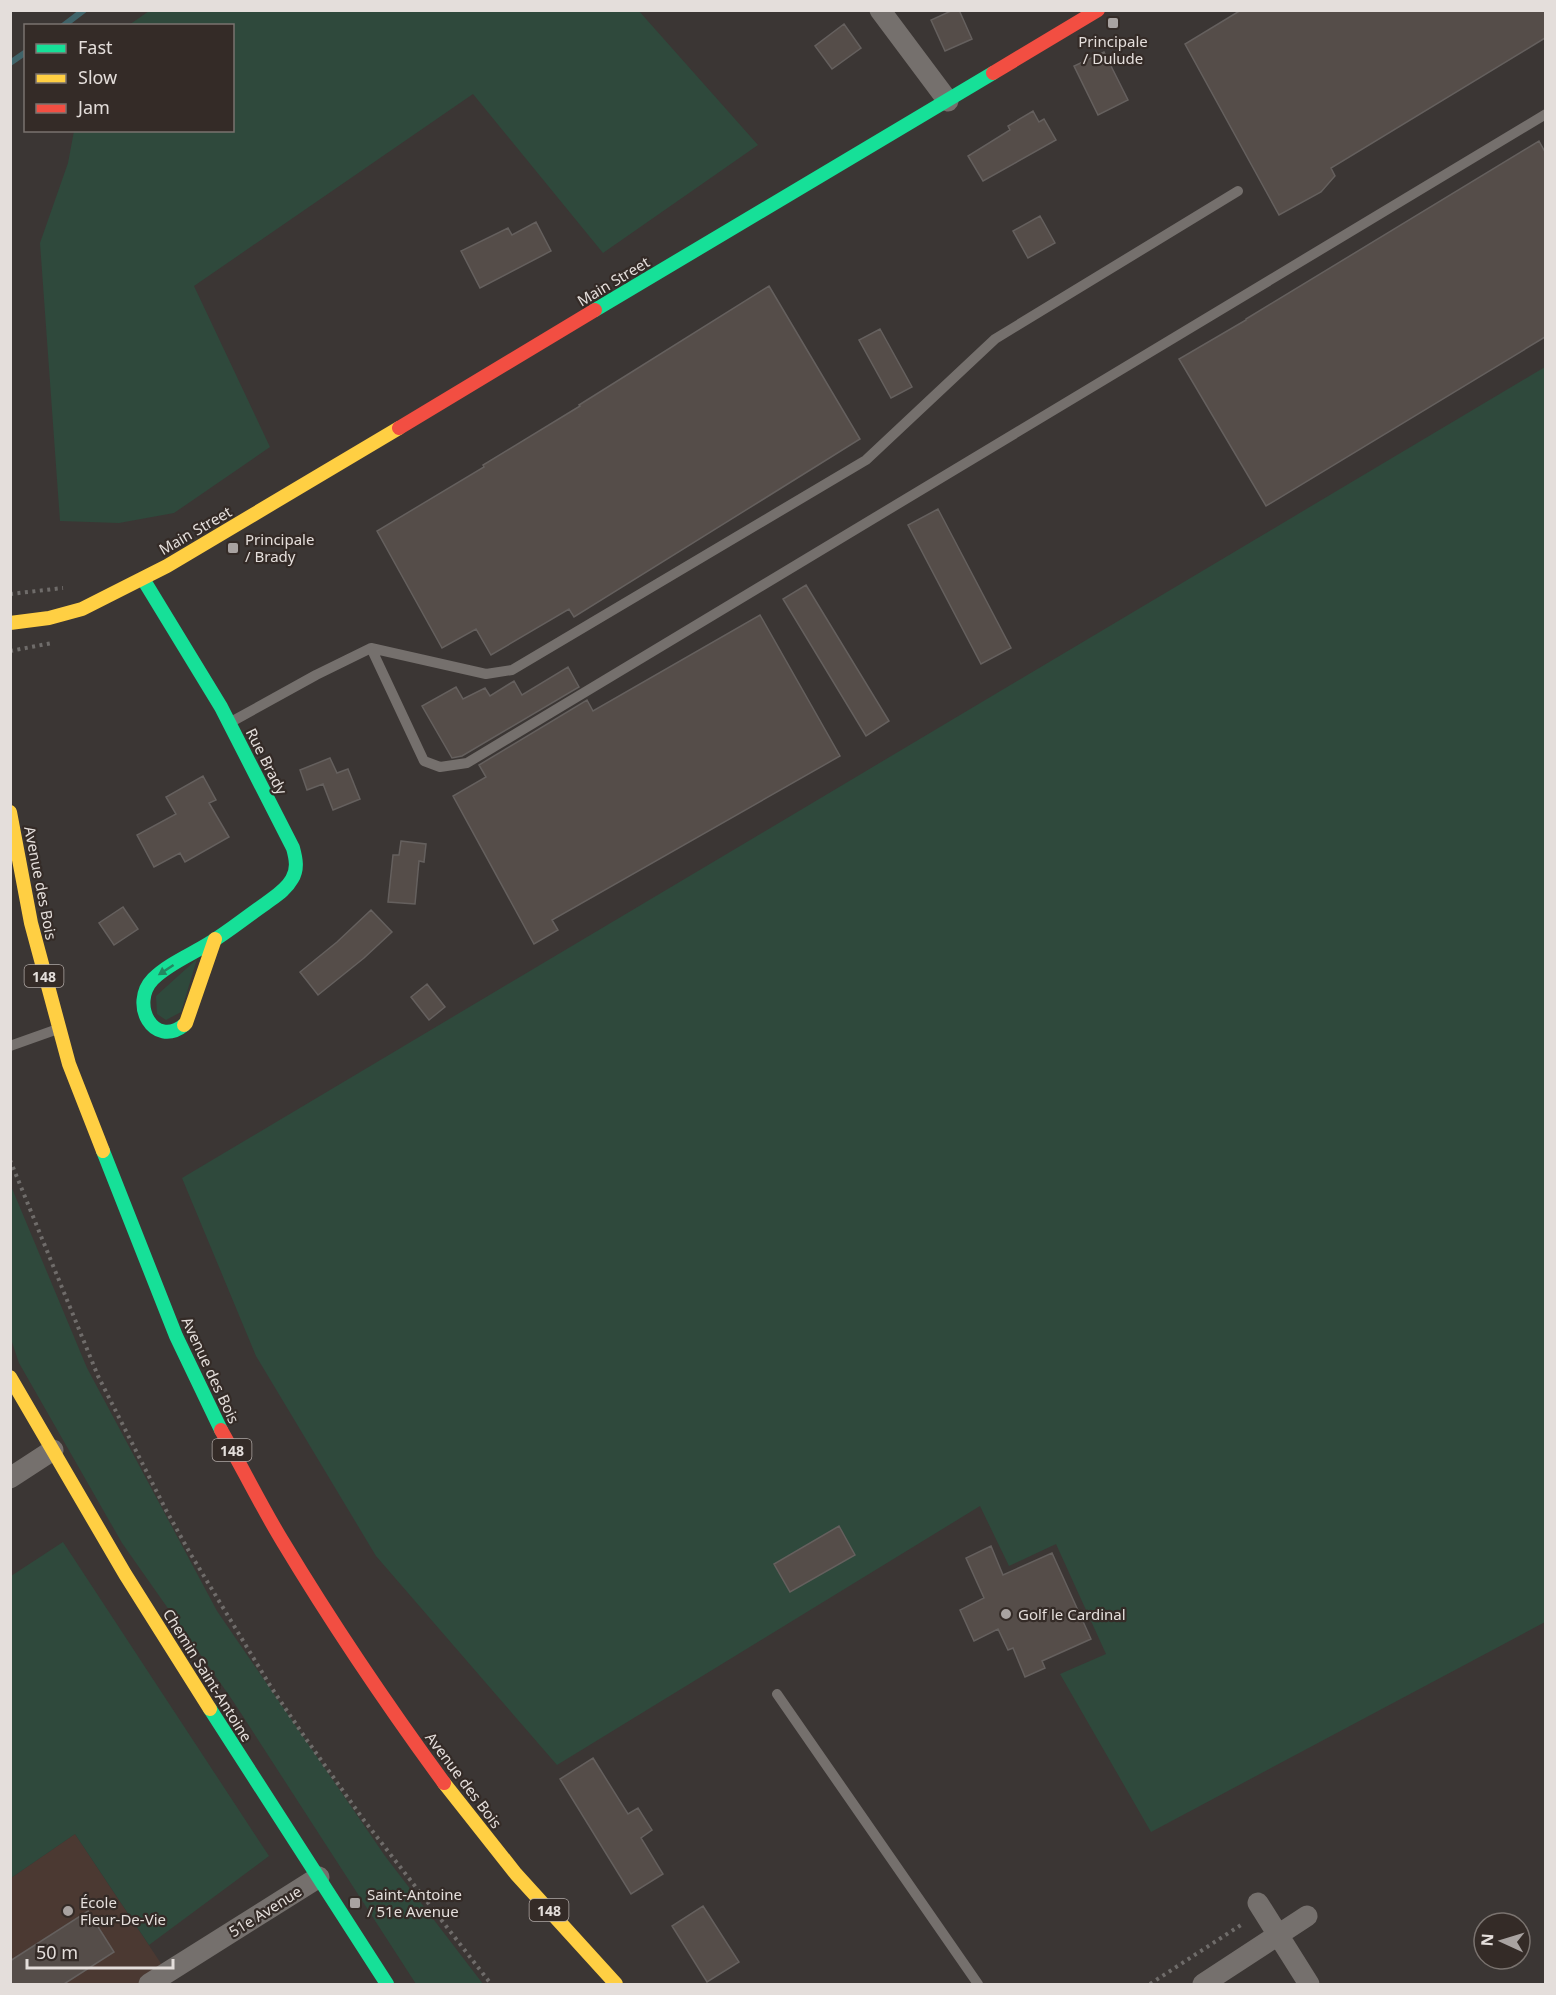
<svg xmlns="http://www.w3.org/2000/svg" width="1556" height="1995" font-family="'Noto Sans',sans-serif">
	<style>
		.education { fill: #4b3932 }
		.green { fill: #2f493c }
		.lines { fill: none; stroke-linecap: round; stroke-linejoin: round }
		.stream { stroke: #3f6369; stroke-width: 6 }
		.building { fill: #554d49; stroke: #65605e; stroke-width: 1.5 }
		.path { stroke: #6f6c6a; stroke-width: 4; stroke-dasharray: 3 4.5; stroke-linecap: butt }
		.lane { stroke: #75706d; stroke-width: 10 }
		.street { stroke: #75706d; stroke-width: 21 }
		.fast { stroke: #16e098; stroke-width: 14 }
		.slow { stroke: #ffcf43; stroke-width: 14 }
		.jam { stroke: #f24e42; stroke-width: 14 }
		.oneway { fill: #258660 }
		.poi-dot { fill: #a9a3a1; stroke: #342b27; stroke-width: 2 }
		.labels { text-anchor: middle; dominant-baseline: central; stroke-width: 4.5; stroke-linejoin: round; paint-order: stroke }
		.shield { fill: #342b27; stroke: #afa8a5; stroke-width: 1.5 }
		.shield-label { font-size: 14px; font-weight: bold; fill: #e4dedb }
		.poi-label { font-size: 15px; fill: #e4dedb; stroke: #342b27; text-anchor: start }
		.street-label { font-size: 15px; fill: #e4dedb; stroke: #342b27 }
	</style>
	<rect width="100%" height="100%" fill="#3b3634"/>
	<path class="education" d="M75,1834L164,1968L138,1984H11V1878Z"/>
	<path class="green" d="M149,11H639L758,145L603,253L473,94L194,286L270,447L174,513L119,523L60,521L40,243L68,163L74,131L232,130V26L129,25Z
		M1545,367V1622L1151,1832L1060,1674L1106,1654L1056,1544L1009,1566L980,1506L557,1765L376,1556L256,1356L182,1178Z
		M197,959L181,1012L166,1020L157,1014L156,996Z
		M11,1186L87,1368L217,1611L385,1856L483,1984H416L233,1701L122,1543L19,1363L11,1339Z
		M63,1542L269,1856L149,1945L75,1834L11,1878V1576Z"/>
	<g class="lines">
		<path class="stream" d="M63,26L84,10
			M10,63L26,52"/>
	</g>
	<path class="building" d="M953,10H959L972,39L945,51L931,20Z
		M1241,10H1545V38L1331,168L1335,176L1321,192L1279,215L1185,44Z
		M844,24L861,48L832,69L815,46Z
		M1104,52L1128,100L1098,115L1074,66Z
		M1033,111L1039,122L1044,119L1056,140L983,181L968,156L1010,130L1008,126Z
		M1539,141L1545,152V337L1266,506L1179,359L1246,320V319Z
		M1040,216L1055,243L1028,258L1013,231Z
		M536,222L551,251L480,288L461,251L508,228L512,235Z
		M769,286L860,439L574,617L569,609L491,655L476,629L442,648L377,531L484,467L483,465L580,406L579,405Z
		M880,329L912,387L891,398L859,340Z
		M938,509L1011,648L981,664L908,525Z
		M806,585L889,721L866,736L783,599Z
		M760,615L840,756L552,920L558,930L534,944L453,796L486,777L479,765L587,700L593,711Z
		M568,667L579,687L462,756L452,758L422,706L456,687L463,699L485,688L490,696L514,681L522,695Z
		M330,758L337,773L348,769L360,799L333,810L323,784L307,790L300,770Z
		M203,776L216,800L209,803L229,837L185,862L180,853L154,867L137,835L176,814L166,797Z
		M401,841L426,844L424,862L419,861L415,904L388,902L393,855H399Z
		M123,907L138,929L114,945L99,923Z
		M371,910L392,932L364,958L318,995L300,972L337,942Z
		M427,984L445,1007L429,1020L411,997Z
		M839,1526L855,1555L790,1592L774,1564Z
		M991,1546L1003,1575L1052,1553L1091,1639L1042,1661L1045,1668L1025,1677L1013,1648L1008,1650L998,1629L974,1641L960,1610L984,1598L966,1558Z
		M593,1758L628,1814L638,1808L652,1830L641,1838L663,1874L631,1894L560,1779Z
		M703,1906L739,1962L707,1982L672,1926Z
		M88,1911L114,1952L64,1984H10V1961Z"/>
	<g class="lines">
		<path class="path" d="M10,594L63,588
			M10,651L52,643
			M10,1160L98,1376L166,1510L190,1553L271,1687L304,1736L363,1819L491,1984
			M1150,1984L1244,1923"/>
		<path class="lane" d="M371,648L424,761L440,767L467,763L1546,114
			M231,722L316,675L371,648L486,674L512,670L866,460L995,339L1238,191
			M10,1046L55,1030
			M777,1694L978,1984"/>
		<path class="street" d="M880,10L948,101
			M10,1478L53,1450
			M1258,1903L1309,1984
			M149,1984L319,1877
			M1203,1984L1307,1916"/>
		<path class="fast" d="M595,310L993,73
			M143,579L221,707L293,848C296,859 298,869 292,879C286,890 274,897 265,904C246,917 228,932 208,944C190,955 168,964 153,979C129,1004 154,1049 184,1025
			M103,1151L176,1336L221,1430
			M210,1709L387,1984"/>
		<path class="slow" d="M10,623L49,618L82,609L167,566L399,428
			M10,812L31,923L69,1064L103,1151
			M184,1025L186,1023L215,939
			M10,1377L125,1574L210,1709
			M444,1783L516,1874L616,1984"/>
		<path class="jam" d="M993,73L1098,10
			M399,428L595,310
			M221,1430C242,1467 261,1506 283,1542C333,1625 387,1705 444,1783"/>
	</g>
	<defs><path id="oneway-solid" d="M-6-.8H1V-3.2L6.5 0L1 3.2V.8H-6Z" transform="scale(1.5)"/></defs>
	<use class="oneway" href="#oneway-solid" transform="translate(166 970) rotate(147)"/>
	<g class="poi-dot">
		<rect x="1107" y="17" width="12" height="12" rx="3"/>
		<rect x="227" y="542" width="12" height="12" rx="3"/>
		<circle cx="1006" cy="1614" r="6"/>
		<rect x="349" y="1897" width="12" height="12" rx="3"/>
		<circle cx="68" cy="1911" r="6"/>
	</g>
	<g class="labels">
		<g class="shield">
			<rect x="24.5" y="965" width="39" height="22" rx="4.5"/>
			<rect x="212.5" y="1439" width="39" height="22" rx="4.5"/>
			<rect x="529.5" y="1899" width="39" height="22" rx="4.5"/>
		</g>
		<g class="shield-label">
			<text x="44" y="976">148</text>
			<text x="232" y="1450">148</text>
			<text x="549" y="1910">148</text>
		</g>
		<g class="poi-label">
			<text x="1113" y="41" text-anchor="middle">Principale<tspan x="1113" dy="17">/ Dulude</tspan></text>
			<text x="245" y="539">Principale<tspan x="245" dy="17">/ Brady</tspan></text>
			<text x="1018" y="1614">Golf le Cardinal</text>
			<text x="367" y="1894">Saint-Antoine<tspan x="367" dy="17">/ 51e Avenue</tspan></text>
			<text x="80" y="1902">École<tspan x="80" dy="17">Fleur-De-Vie</tspan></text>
		</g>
		<g class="street-label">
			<text transform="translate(613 281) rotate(-31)">Main Street</text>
			<text transform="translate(195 530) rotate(-30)">Main Street</text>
			<text transform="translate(267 761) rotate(63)">Rue Brady</text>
			<text transform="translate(41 883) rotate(79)">Avenue des Bois</text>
			<text transform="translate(211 1370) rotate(65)">Avenue des Bois</text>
			<text transform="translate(208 1675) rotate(58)">Chemin Saint-Antoine</text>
			<text transform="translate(464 1780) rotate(53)">Avenue des Bois</text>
			<text transform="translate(265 1911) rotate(-32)">51e Avenue</text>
		</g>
	</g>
	<rect width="1556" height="1995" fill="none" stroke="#e4dedb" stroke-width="24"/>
	<rect x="24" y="24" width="210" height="108" fill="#342b27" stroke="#7a736f" stroke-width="1.5"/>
	<rect x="36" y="44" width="30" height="9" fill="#16e098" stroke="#7a736f" stroke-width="1.5"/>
	<text x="78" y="54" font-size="18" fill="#e4dedb">Fast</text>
	<rect x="36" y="74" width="30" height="9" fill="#ffcf43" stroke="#7a736f" stroke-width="1.5"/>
	<text x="78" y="84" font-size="18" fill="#e4dedb">Slow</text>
	<rect x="36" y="104" width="30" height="9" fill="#f24e42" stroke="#7a736f" stroke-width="1.5"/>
	<text x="78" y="114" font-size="18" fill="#e4dedb">Jam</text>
	<g transform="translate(1502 1941) rotate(274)"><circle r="28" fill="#342b27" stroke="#7a736f" stroke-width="1.5"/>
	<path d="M0-4.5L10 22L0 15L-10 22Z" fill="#a9a3a1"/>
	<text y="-9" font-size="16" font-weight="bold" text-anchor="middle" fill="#e4dedb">N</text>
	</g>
	<path d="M27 1959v9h146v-9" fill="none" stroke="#e4dedb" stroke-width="3"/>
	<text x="36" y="1959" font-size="18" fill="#e4dedb" stroke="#342b27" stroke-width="4.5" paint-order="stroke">50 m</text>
</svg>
